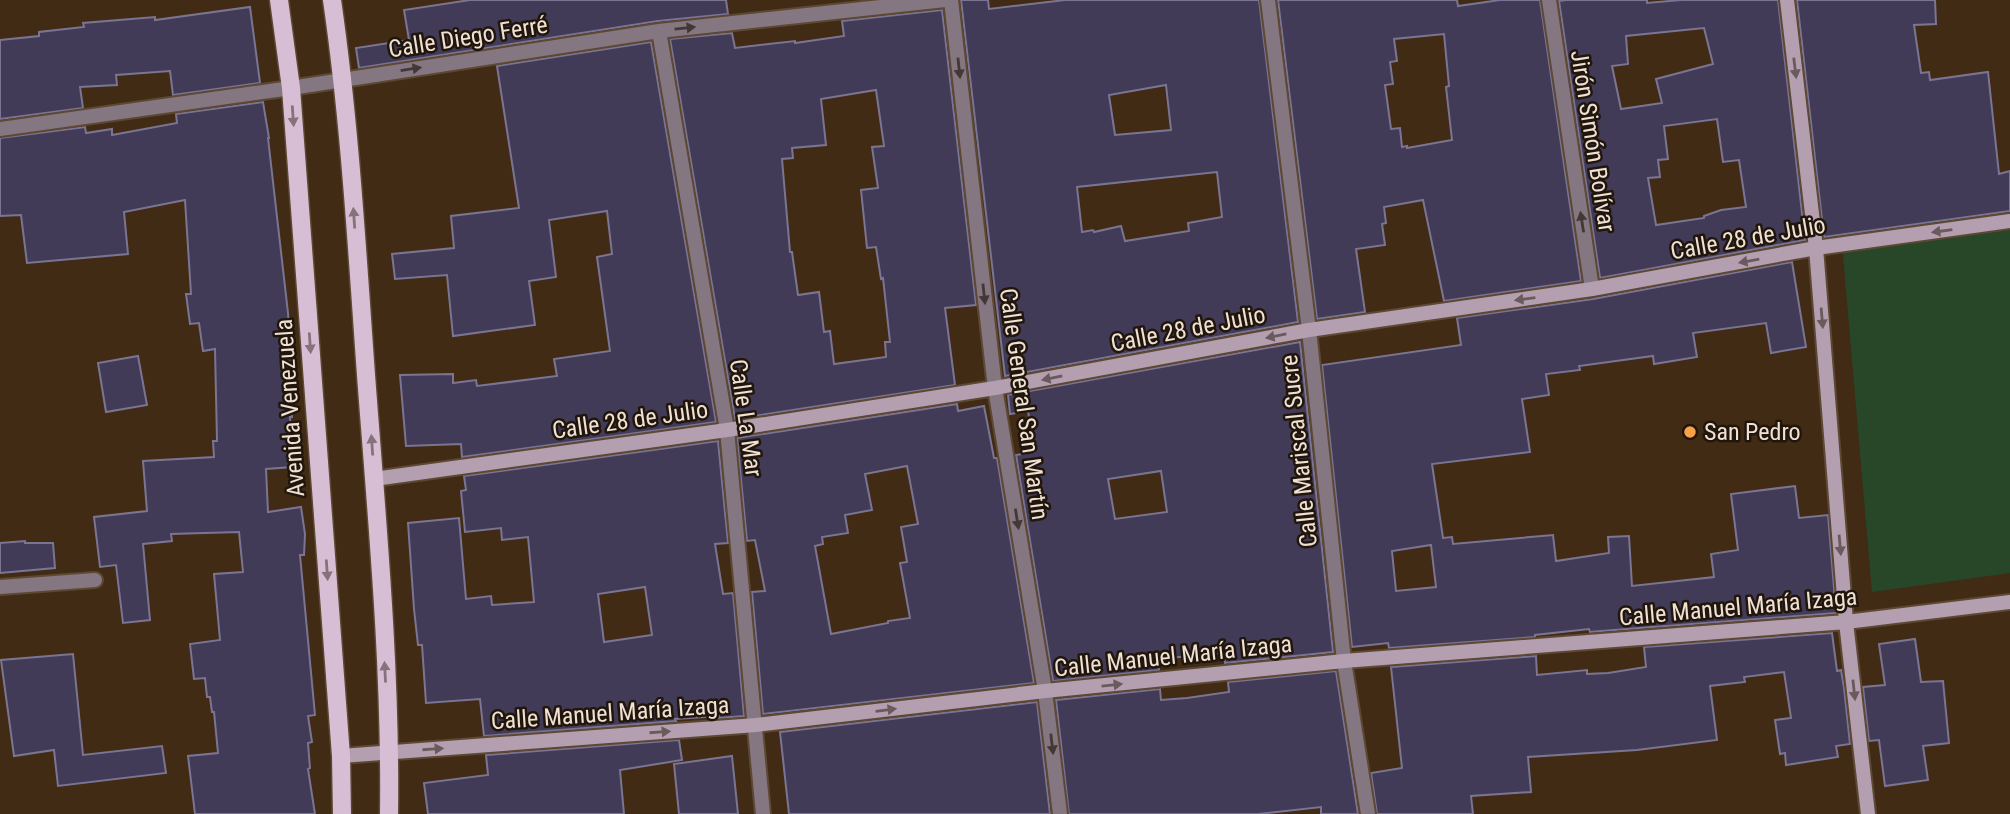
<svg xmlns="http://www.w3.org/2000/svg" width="2010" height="814" font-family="'Roboto Condensed',sans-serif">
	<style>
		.green { fill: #274728 }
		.building { fill: #423b57; stroke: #7b7493; stroke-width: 2; fill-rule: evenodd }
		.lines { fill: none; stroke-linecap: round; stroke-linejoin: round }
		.street-casing { stroke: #5d4833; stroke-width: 18 }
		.secondary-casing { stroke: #5d4833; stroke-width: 18 }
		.primary-casing { stroke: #5d4833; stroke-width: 21 }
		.street { stroke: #847782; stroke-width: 14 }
		.secondary { stroke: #b39fb0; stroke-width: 14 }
		.primary { stroke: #d7bed4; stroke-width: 18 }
		.oneway { fill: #433835 }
		.oneway2 { fill: #6a5a5e }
		.oneway3 { fill: #85727a }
		.poi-dot { fill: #f7a149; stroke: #20160c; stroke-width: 2.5 }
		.labels { text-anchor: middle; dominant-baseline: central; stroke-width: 5; stroke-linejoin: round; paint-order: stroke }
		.street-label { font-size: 24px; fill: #f0e1d4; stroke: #20160c }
		.poi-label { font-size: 24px; fill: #f0e1d4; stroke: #20160c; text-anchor: start }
	</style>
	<rect width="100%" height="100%" fill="#412b14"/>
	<path class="green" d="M2010,224V573L1872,592L1842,244Z"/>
	<path class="building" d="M470,0H726L728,14L658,21L359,68L356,48L409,40L404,10Z
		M961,0H988L989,9L1065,0H1259L1298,322L1005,376ZM1166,85L1171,130L1115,135L1109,95ZM1217,172L1222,217L1188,223L1189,231L1125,241L1121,226L1094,232L1093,230L1082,232L1077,187Z
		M1278,0H1457L1458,6L1500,0H1540L1581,281L1444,301L1423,200L1384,207L1386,223L1382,224L1385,245L1356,249L1365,312L1317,319ZM1444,34L1449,86L1446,87L1452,140L1407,148V146L1402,147L1400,128L1391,129L1385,85L1393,84L1390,62L1397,61L1394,39Z
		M1566,0H1647V3L1681,0H1778L1805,240L1600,278L1559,1ZM1704,28L1713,64L1656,79L1662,103L1621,109L1612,66L1628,64L1626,36ZM1717,119L1723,162L1739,160L1746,207L1721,210L1704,216V218L1656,225L1648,178L1660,177L1658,160L1668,159L1664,126Z
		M1797,0H1935L1936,24L1914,25L1921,73L1929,72L1930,80L1988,72L1999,174L2010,171V211L1824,237Z
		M250,7L260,83L173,95L170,71L116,75L117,85L80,87L83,108L0,119V40L39,36V32L84,27L83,23L155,17V20Z
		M942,10L976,305L945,308L955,385L735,419L670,39L732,33L735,48L795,41V43L844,36L842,21ZM876,90L884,146L872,147L878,188L861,190L867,248L876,247L881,279L883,278L890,342H885L886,357L834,364L830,331L824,332L819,292L798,295L792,252H790L782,159L793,158L792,148L826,145L821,99Z
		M651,42L716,422L462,457L461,444L406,446L400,375L453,374V383L476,380L477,386L557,376L554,359L610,351L597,257L612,254L607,211L549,220L556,277L529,281L535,325L453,336L447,275L395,279L392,254L454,248L451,216L519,208L497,66Z
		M263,102L269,138H268L288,313L293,399H290L292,417H290L293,467L266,469L268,512L301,507L305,534L304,555H300L315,715L308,716L312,742L308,743L310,768L308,769L315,814H195L188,756L218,753L214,712H212L210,697H207L205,678L194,679L190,644L220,640L214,574L243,572L239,532L171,534L172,541L143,544L150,620L123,623L116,565L100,567L94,517L147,511L143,461L214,457L213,441H217L215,349L203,351L199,323L190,324L186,294H191L185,200L124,212L128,254L27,263L21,215L0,216V138L85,127L86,133L112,129V135L177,123L176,114Z
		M1792,262L1806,347L1771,353L1766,323L1693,333L1697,357L1654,364L1653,356L1579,366L1580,370L1546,374L1549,395L1522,399L1530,452L1432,464L1443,538L1452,537L1453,544L1553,535L1556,561L1609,553L1608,537L1629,536L1632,586L1714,577L1711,554L1738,550L1731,494L1795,486L1799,518L1828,515L1836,613L1601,631L1590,632L1589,629L1535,635V637L1389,648L1388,643L1352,647L1322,365L1461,345L1457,318L1593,299ZM1431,545L1436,587L1396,591L1392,551Z
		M1300,342L1333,652L1225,663L1224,653L1158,659L1159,670L1053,681L1016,455L1034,452L1028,411L1010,414L1008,395ZM1161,471L1167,512L1115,519L1108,479Z
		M138,356L147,405L106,412L98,363Z
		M957,404L958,411L984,406L994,458H997L1034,683L763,714L752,592L765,591L755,540L747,541L737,438ZM907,466L918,524L901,527L907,562L900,563L910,618L888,621V623L831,634L815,546L823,544L822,537L848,533L845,515L872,510L865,474Z
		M718,441L728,543L715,544L723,594L733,593L744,716L719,718V716L675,719L676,721L484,736L480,699L426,703L422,645H418L414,609L408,523L459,518L466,599L491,596L492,605L534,602L528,537L502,540L501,528L465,532L461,491L466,490L464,476ZM645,587L652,635L604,642L598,594Z
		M25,541V543H53L55,568L0,573V543Z
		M1832,633L1837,671L1841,670L1844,688L1850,744L1836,746L1838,757L1786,765L1785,753L1780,754L1775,720L1791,718L1784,672L1744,677L1745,682L1710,686L1717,740L1637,750L1528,757L1531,792L1471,796L1473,814H1377L1371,773L1402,768L1391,667L1536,656L1537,675L1587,670V674L1608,673L1646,667L1644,647Z
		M1915,639L1921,682L1943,681L1949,743L1923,746L1928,780L1885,786L1879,740L1869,741L1863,687L1885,685L1879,644Z
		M73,654L83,755L162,746L166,773L58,786L54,750L14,756L1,660Z
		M1336,671L1358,814H1321V807L1258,814H1069L1056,700L1160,689L1161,700L1187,698L1229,692L1228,682Z
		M1037,702L1050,814H789L780,732Z
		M679,740L682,760L620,770L624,814H428L424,783L488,775L486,755Z
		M732,756L738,814H679L674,764Z"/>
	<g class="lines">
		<g class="street-casing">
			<path id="street" d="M951,0L995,388L1045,691L1060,814
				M1268,0L1309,330L1344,661L1368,814
				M1549,0L1592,289
				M659,31L727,430L763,814
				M0,129L291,88L659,31L945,0
				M0,587L95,580"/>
		</g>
		<g class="secondary-casing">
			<path id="secondary" d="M1787,0L1816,248L1846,622L1868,814
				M374,479L727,430L995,388L1309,330L1592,289L1816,248L2010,221
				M341,756L756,725L1045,691L1344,661L1846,622L2010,602"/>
		</g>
		<g class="primary-casing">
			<path id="primary" d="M279,0L291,88L341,756L342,814
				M332,0C350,124 357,250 366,375C377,521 391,668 389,814"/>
		</g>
		<use href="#street" class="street"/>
		<use href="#secondary" class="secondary"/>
		<use href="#primary" class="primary"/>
	</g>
	<defs><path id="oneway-solid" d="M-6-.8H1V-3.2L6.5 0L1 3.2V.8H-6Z" transform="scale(1.75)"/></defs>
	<g class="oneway">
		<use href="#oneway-solid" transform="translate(685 28) rotate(-6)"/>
		<use href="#oneway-solid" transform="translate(959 68) rotate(84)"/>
		<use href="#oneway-solid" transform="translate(411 69) rotate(-9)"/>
		<use href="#oneway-solid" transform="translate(1582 222) rotate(-99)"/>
		<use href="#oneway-solid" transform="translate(984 294) rotate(84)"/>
		<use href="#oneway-solid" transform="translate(1017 519) rotate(81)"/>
		<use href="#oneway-solid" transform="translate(1052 744) rotate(83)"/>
	</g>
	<g class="oneway2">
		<use href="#oneway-solid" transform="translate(1795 68) rotate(83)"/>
		<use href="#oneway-solid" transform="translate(1942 231) rotate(172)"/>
		<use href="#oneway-solid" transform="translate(1749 261) rotate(170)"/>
		<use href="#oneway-solid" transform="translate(1525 299) rotate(172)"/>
		<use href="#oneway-solid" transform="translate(1822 318) rotate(85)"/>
		<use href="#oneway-solid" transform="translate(1276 336) rotate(169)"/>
		<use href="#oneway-solid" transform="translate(1052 378) rotate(169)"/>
		<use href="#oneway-solid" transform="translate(1840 545) rotate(85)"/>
		<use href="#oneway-solid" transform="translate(1112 685) rotate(-6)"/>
		<use href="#oneway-solid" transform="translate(1854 690) rotate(84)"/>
		<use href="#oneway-solid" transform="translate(886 710) rotate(-7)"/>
		<use href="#oneway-solid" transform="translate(660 732) rotate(-4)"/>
		<use href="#oneway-solid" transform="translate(433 749) rotate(-4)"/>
	</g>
	<g class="oneway3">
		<use href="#oneway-solid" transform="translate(293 116) rotate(86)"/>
		<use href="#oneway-solid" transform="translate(354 218) rotate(-94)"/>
		<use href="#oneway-solid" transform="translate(310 343) rotate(86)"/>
		<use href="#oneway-solid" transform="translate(372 445) rotate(-94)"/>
		<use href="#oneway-solid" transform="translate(327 570) rotate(86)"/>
		<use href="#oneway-solid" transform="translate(385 672) rotate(-93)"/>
	</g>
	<circle class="poi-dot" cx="1690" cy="432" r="7"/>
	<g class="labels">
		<g class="street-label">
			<text transform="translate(468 37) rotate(-9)">Calle Diego Ferré</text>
			<text transform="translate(1593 141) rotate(81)">Jirón Simón Bolívar</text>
			<text transform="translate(1748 238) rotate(-10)">Calle 28 de Julio</text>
			<text transform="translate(1188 329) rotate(-11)">Calle 28 de Julio</text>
			<text transform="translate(1024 404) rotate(82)">Calle General San Martín</text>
			<text transform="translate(290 408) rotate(-94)">Avenida Venezuela</text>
			<text transform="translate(746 418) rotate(82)">Calle La Mar</text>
			<text transform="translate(630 420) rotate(-8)">Calle 28 de Julio</text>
			<text transform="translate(1299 451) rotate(-96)">Calle Mariscal Sucre</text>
			<text transform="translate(1738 607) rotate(-5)">Calle Manuel María Izaga</text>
			<text transform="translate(1173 656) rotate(-6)">Calle Manuel María Izaga</text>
			<text transform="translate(610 713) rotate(-4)">Calle Manuel María Izaga</text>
		</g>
		<g class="poi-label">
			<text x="1704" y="432">San Pedro</text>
		</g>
	</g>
</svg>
